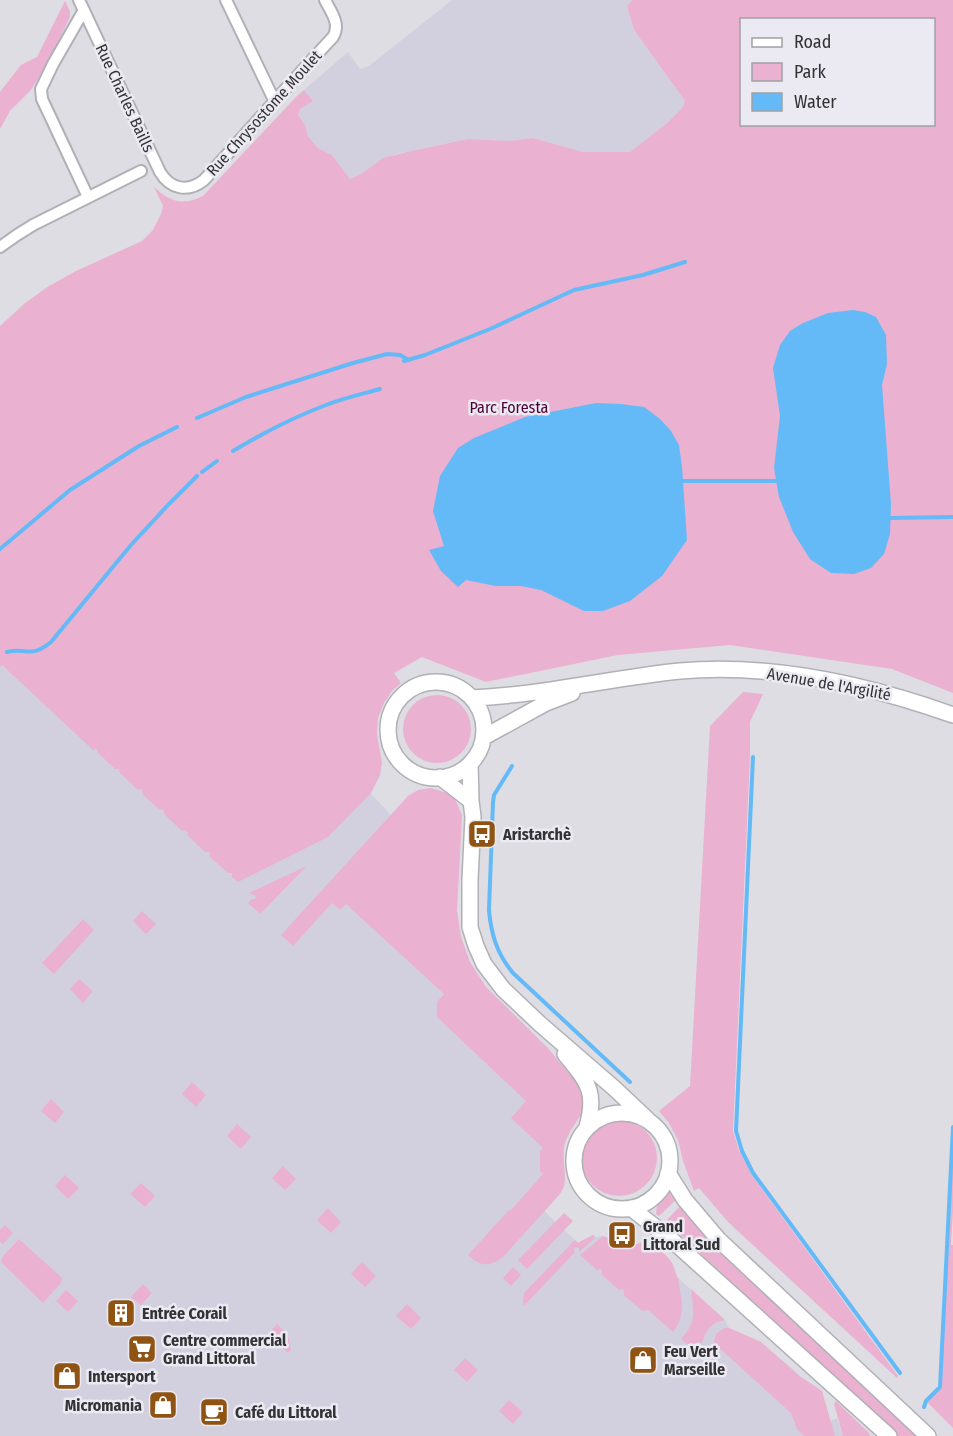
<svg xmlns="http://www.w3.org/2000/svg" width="953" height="1436" font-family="'Fira Sans Condensed',sans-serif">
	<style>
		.built { fill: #d2d0df }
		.green { fill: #eab1d1; fill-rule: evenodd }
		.water { fill: #64baf6 }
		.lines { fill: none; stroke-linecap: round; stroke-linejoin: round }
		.stream { stroke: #64baf6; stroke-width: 4 }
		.street-casing { stroke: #b1b0b7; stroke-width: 14 }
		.secondary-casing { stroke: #b1b0b7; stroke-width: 18 }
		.street { stroke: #fff; stroke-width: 10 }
		.secondary { stroke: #fff; stroke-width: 15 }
		.labels { text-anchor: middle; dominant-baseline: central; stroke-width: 5; stroke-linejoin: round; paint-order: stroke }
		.street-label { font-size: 16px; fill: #333235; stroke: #ebeaf2 }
		.park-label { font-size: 16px; fill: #4e0037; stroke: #ebeaf2 }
		.poi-label { font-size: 16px; font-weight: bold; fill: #333235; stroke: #ebeaf2; text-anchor: start }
	</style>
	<rect width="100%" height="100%" fill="#dedde4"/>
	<path class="built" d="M452,0H632L627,6L634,30L685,101L683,107L666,124L630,152H583L533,138L509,141L468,139L396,154L377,162L361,174L350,179L332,155L318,148L308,136L305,125L298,115L300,112L299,110L313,101L304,90L348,52L360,69L369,66Z
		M0,658L364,788L377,800L391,815L328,885L446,995L528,1102L544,1148L545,1212L578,1243L593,1235L596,1237L603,1236L631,1246L643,1242L656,1248L665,1255L672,1263L676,1276L725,1320L729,1328L761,1342L801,1377L822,1391L830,1421L837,1418L843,1436H0Z"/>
	<path class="green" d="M632,0H953V693L892,669L730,645L618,655L486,682L422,657L394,673L401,683L392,691L384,703L378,718L377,734L382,763L380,775L371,793L328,837L238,882L232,877V873H228L210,857V852H205L187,835L188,833L185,830L182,831L164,814V810L162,809L160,810L142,794L143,792L141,789L138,790L120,773L119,769H115L98,753L97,749L93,750L2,665L0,667V326L25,303L49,286L76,271L142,241L153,230L161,214L163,206L154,187C170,202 183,206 203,196L296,97L304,90L313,101L299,110L300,111L298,115L305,125L308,136L318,148L332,155L350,179L361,174L383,158L411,151L468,139L509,141L533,138L583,152H630L666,124L683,107L685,101L634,30L627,6ZM742,20H934V124H742Z
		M65,1L70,11V17L49,61L31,90L10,111L0,129V92L21,65L37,57Z
		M743,692L763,694L750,722V756L733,1131L739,1150L751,1174L898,1376L897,1378L728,1222L699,1188L694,1191L683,1161L678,1140L669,1123L659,1111L690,1086L710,726Z
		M403 729a34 34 0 1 1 68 0a34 34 0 1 1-68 0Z
		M431,788L447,793L455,799L462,815L457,911L461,937L470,962L486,987L547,1047L572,1077L584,1096L586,1106C580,1118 570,1129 565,1143C561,1157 567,1174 564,1186C563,1189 561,1192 560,1194L503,1257C488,1268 480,1266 468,1255L508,1211L511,1210L543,1174L540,1171V1151L543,1148L511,1118L526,1101L437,1017V1002L444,994L346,904L340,910L332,903L293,946L281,935L408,796L418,790Z
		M307,866L260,914L248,903L252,899H255L256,896L249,893Z
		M142,911L156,924L146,934L133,921Z
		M83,919L94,930L54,974L42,963Z
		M79,979L93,991L83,1003L70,989Z
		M192,1082L206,1095L196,1107L182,1094Z
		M51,1099L64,1112L55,1123L41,1111Z
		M581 1158a38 38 0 1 1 76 0a38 38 0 1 1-76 0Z
		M237,1124L251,1137L241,1149L227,1136Z
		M953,1127V1211L951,1245H953V1428L926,1401L940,1387Z
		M283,1166L296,1179L285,1190L272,1178Z
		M65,1175L79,1188L68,1199L55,1186Z
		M141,1183L155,1196L145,1207L130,1194Z
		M669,1189L675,1201L659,1216L656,1214L657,1203L664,1197Z
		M680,1206L699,1230L729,1261L917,1436H896L666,1221Z
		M328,1208L341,1222L331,1233L317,1220Z
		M564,1213L573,1221L527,1269L518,1260Z
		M5,1225L13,1233L3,1244L0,1242V1230Z
		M593,1235L595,1238L579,1252V1248L575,1247L574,1251L575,1252L524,1306L523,1301L524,1293L575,1240L578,1243Z
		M603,1236L631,1246L643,1242C653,1247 666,1252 672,1263C675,1268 675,1273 678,1278C681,1299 687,1314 673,1332L648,1310L642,1311L624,1295V1290L622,1289L619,1290L601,1274L602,1272L601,1269L597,1270L580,1255Z
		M19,1239L62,1278L61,1283L43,1303L1,1262L3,1256Z
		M362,1262L376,1276L365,1287L351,1274Z
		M513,1267L521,1275L511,1286L503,1278Z
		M143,1284L152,1293L141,1305L131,1297Z
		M691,1289L725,1320C711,1322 706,1330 702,1343L697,1342L694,1344L689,1346L681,1339C698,1320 693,1312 691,1289Z
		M66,1290L78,1301L68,1312L56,1301Z
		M407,1304L421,1318L411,1329L396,1316Z
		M277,1324L288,1335L291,1350L288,1353L268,1334Z
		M724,1328H729L761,1342L801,1377L822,1391L835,1436H804L797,1429L791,1413L716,1345L714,1342L716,1334Z
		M465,1358L478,1370L467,1382L454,1370Z
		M509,1400L523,1412L513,1424L499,1411Z
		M836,1401L869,1433L870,1436H843L834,1404Z"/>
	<path class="water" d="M853,310L865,312L876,317L886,335L887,364L882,385L891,504L890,534L884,554L871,568L854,574L831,573L810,559L793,532L779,497L774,468L780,416L773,368L780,345L790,331L803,323L828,313Z
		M596,403L621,404L644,407L660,419L671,431L679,445L682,467L687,540L662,576L630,601L603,611H584L541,590L521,586H496L466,580L458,587L441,571L429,550L444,546L433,511L440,476L458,448L474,438L525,417Z"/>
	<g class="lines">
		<path class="stream" d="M404,361L425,355L490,329L574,290L643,275L685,262
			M197,418L246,397L353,363L387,354L400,355L409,360
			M233,451C263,433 294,417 326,405C343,398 362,394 380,389
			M202,472L217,461
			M683,481H776
			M890,518L953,517
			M0,549L70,490L139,446L177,427
			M7,652C28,647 30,659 51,642L131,545L168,505L197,476
			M753,757L736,1131L742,1151L753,1173L900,1373
			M512,766L494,795L493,802L489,910C491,934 497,954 513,973L630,1082
			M924,1407L926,1401L940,1387L953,1127"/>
		<g class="street-casing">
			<path id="street" d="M79,0L160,172C170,189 188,193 204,180C247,133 289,84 333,37C341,24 331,12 325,0
				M226,0L274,100
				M84,10L53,64L41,89L42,99L88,197
				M0,247L17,235L33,225L141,171"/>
		</g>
		<g class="secondary-casing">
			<path id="secondary" d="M388 730a48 48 0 1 1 96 0a48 48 0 1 1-96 0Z
				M472,698C542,695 611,678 680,671C773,663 866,684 953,715
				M484,737L546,703L572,693
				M470,764L471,801L473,817L470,880V927L476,946L484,964L503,989L540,1024L614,1088L647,1119
				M440,777L471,801
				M565,1054C587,1082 597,1090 587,1127
				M574 1161a48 48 0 1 1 96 0a48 48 0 1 1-96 0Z
				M668,1173L685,1200L719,1240L928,1436
				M631,1208L673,1241L889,1436"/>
		</g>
		<use href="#street" class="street"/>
		<use href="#secondary" class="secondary"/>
	</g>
	<defs>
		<g id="bus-square" transform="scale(1.5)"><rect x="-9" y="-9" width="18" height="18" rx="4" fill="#8f5413" stroke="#ebeaf2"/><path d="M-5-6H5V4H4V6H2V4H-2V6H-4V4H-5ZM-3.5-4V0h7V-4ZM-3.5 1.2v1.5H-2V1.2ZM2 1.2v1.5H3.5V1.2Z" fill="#fff"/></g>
		<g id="building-square" transform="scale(1.5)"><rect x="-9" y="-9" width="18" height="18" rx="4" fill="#8f5413" stroke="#ebeaf2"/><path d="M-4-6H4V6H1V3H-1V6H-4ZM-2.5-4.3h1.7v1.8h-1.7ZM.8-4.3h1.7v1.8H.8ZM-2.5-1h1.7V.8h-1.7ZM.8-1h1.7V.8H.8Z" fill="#fff"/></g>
		<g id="supermarket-square" transform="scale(1.5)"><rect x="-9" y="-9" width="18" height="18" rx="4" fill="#8f5413" stroke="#ebeaf2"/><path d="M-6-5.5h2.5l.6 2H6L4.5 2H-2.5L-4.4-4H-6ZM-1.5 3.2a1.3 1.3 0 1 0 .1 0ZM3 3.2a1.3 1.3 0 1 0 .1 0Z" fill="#fff"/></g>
		<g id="shop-square" transform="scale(1.5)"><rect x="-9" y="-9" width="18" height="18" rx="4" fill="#8f5413" stroke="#ebeaf2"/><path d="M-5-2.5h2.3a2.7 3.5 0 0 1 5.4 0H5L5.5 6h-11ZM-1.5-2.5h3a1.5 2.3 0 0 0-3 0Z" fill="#fff"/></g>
		<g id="cafe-square" transform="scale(1.5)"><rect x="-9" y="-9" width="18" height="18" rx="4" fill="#8f5413" stroke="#ebeaf2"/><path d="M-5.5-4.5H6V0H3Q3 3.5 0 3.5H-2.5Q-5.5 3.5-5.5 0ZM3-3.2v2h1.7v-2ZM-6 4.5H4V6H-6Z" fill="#fff"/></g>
	</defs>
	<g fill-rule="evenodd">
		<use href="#bus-square" x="482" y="834"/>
		<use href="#bus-square" x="622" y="1235"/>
		<use href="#building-square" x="121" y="1313"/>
		<use href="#supermarket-square" x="142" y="1349"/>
		<use href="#shop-square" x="643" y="1360"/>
		<use href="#shop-square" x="67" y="1376"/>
		<use href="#shop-square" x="163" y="1405"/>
		<use href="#cafe-square" x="214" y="1412"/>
	</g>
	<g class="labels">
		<g class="street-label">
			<text transform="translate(125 98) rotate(65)">Rue Charles Baills</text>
			<text transform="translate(264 113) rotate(-48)">Rue Chrysostome Moulet</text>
			<text transform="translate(829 684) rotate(10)">Avenue de l'Argilité</text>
		</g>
		<g class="park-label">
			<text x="509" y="407">Parc Foresta</text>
		</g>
		<g class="poi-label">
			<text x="503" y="834">Aristarchè</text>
			<text x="643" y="1226">Grand<tspan x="643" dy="18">Littoral Sud</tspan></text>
			<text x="142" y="1313">Entrée Corail</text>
			<text x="163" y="1340">Centre commercial<tspan x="163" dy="18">Grand Littoral</tspan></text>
			<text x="664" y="1351">Feu Vert<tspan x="664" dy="18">Marseille</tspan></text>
			<text x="88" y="1376">Intersport</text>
			<text x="142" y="1405" text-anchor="end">Micromania</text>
			<text x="235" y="1412">Café du Littoral</text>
		</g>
	</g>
	<rect x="740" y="18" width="195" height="108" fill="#ebeaf2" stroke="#a1a0a6" stroke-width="1.5"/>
	<rect x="752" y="38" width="30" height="9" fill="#ffffff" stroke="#a1a0a6" stroke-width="1.5"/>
	<text x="794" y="48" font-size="18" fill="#333235">Road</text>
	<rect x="752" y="63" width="30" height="18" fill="#eab1d1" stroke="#a1a0a6" stroke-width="1.5"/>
	<text x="794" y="78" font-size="18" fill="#333235">Park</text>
	<rect x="752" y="93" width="30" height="18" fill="#64baf6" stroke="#a1a0a6" stroke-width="1.5"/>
	<text x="794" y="108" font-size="18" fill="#333235">Water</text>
</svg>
